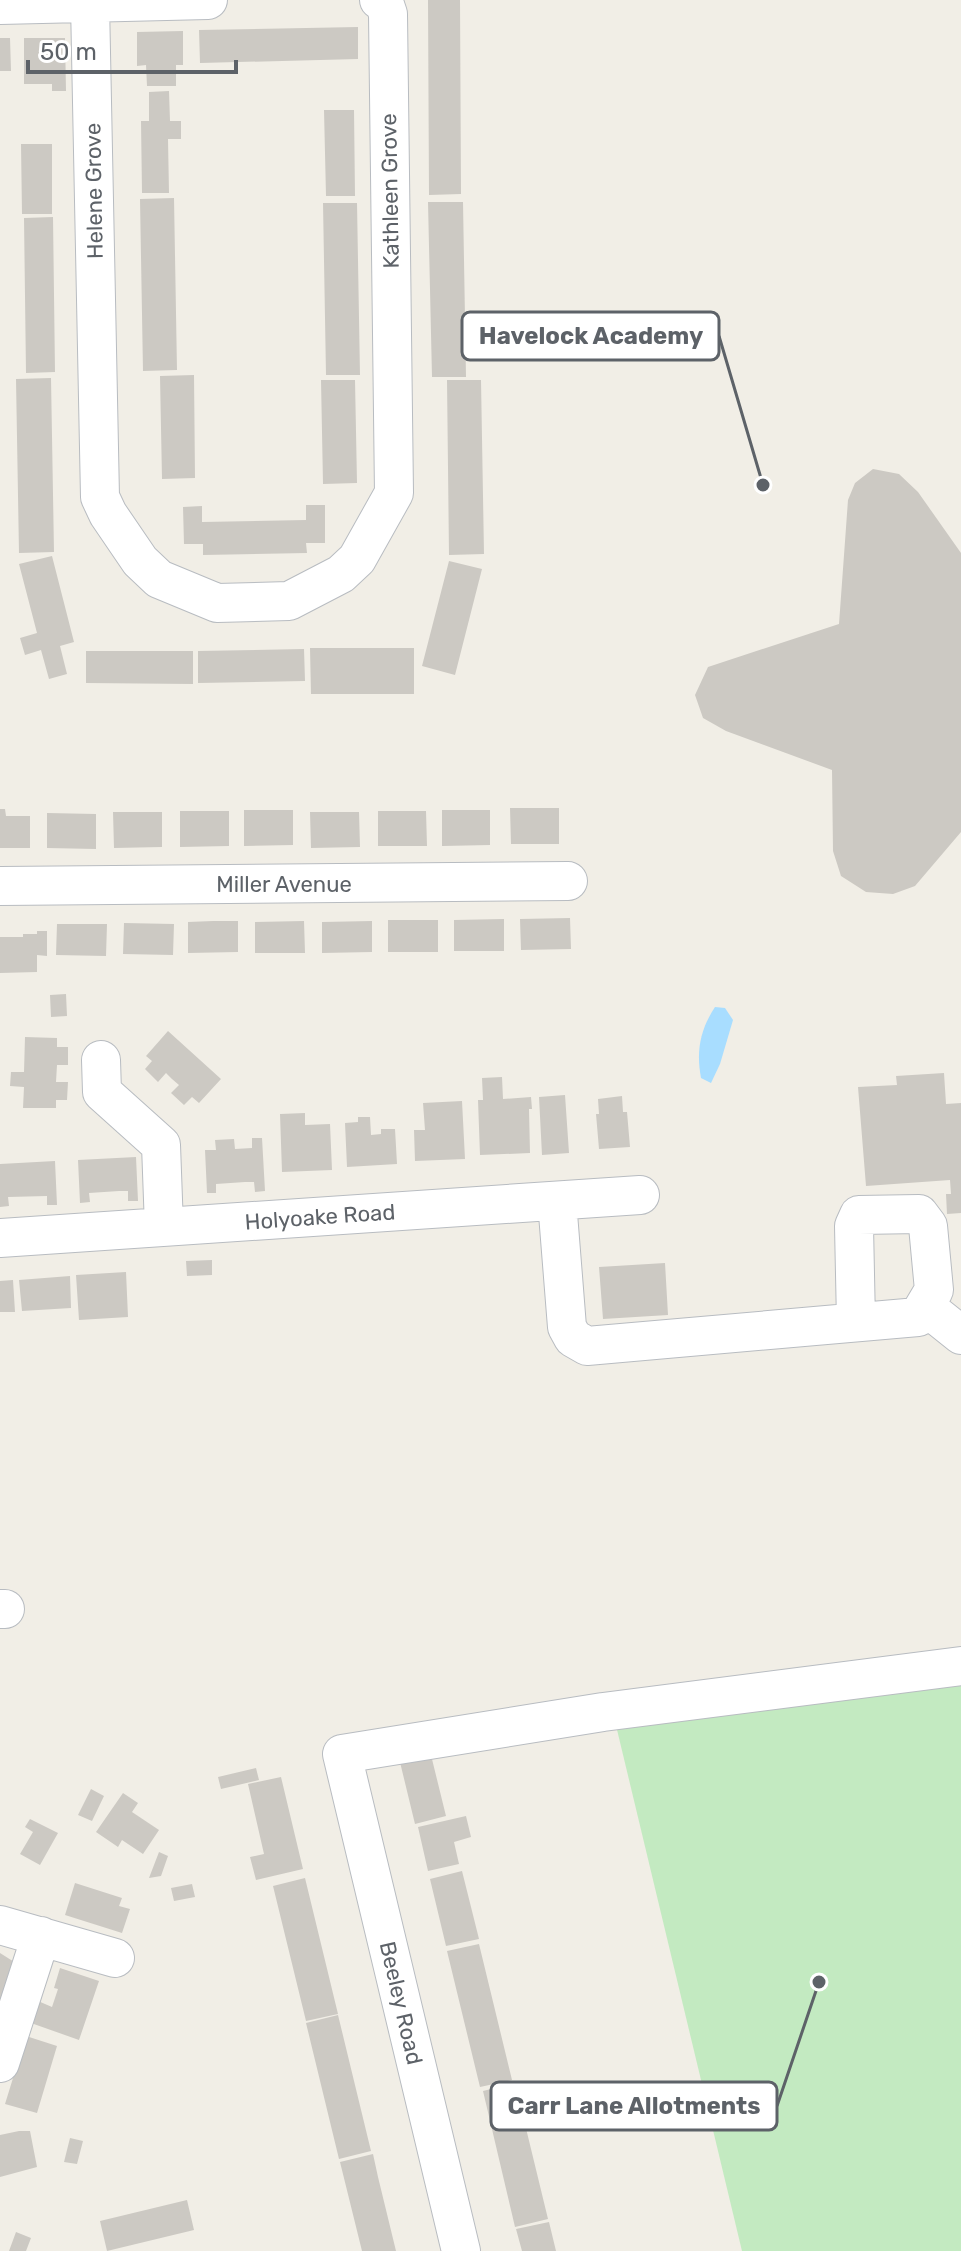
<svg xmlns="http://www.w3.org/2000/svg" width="961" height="2251" font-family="Rubik,sans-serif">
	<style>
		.green { fill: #c3eac1 }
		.water { fill: #a8ddff }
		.building { fill: #ccc9c3 }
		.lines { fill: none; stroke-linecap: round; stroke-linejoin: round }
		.minor-casing { stroke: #b8bcc1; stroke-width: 40 }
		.minor { stroke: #fff; stroke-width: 38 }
		.labels { text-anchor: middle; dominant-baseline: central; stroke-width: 8; stroke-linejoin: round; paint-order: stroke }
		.street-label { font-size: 22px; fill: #5d6268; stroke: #fff }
		.leader { fill: none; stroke: #5d6268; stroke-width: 3 }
		.callout-dot { fill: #5d6268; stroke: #fff; stroke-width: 3 }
		.callout { fill: #fff; stroke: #5d6268; stroke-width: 3 }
		.callout-label { font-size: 24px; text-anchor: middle; font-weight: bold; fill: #5d6268 }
	</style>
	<rect width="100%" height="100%" fill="#f1eee6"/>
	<path class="green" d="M961,1655V2251H742L613,1713Z"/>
	<path class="water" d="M715,1007L725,1008L733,1020L720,1064L711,1083L701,1078C696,1051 700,1030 715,1007Z"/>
	<path class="building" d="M428,0H460L461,194L429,195Z
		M358,27V59L200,63L199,30Z
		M183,31V65H176V86H147L146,65L137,66V32Z
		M0,38H10L11,71H0Z
		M24,38H65L66,91H52V84H24Z
		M169,91L170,121H181V139H168L169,193H142L141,121H149V92Z
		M324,110H354L355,196H326Z
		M21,144H52V214H22Z
		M174,198L177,370L143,371L140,199Z
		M428,202H463L466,377H432Z
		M323,203H357L360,375H326Z
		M53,217L55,372L26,373L24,218Z
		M194,375L195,478L162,479L160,376Z
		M51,378L54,552L19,553L16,379Z
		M321,380H355L357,483L323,484Z
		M447,380H481L484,554L449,555Z
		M873,469L899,474L918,492L961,553V832L915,886L893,894L866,892L841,876L833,851L832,770L726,731L703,718L695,695L708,667L839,624L848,500L855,483Z
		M306,505H325V543H306L307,553L203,555V544H184L183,507L202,506V522L306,520Z
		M52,556L74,642L60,646L67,674L49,679L41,650L25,655L20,638L37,633L19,564Z
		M449,561L482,569L455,675L422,666Z
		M310,648H414V694H311Z
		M304,649L305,681L198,683V651Z
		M86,651H193V684L86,683Z
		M510,808H559V844H511Z
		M0,809H5L6,816H30V848H0Z
		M244,810H293V845L244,846Z
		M442,810H490V845L442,846Z
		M180,811H229V846L180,847Z
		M378,811H426L427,846H378Z
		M113,812H162V847L114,848Z
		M310,812H359L360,847L311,848Z
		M47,813L96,814V849L47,848Z
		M570,918L571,949L521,950L520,919Z
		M504,919V951H454V920Z
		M388,920H438V952H388Z
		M213,921H238V952L188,953V922Z
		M304,921L305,953H255V922Z
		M372,921V952L322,953V922Z
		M124,923L174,924L173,955L123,954Z
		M57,924H107L106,956L56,955Z
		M37,931H47V956L37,955V972L0,973V937H23V934H37Z
		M66,994L67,1016L51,1017L50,995Z
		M168,1031L221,1079L199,1103L192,1097L184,1105L171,1093L179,1085L172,1079L166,1073L158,1082L145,1069L152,1061L146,1056Z
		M25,1037L57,1038V1047H68V1065H57L56,1082H68L67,1100H56V1108H23L24,1087L10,1086L11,1072H24Z
		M944,1073L946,1104L961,1103V1213L947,1214L946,1194H951L950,1180L866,1186L858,1087L897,1085L896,1076Z
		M502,1077L503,1099L531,1097L532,1109H529L530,1153L480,1155L478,1100H483L482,1078Z
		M565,1095L569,1153L542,1155L539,1097Z
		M622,1096L623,1112H627L630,1147L599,1149L596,1114H599L598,1099Z
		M462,1101L465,1159L415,1161L414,1130H425L423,1103Z
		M305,1113V1125L330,1124L332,1170L282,1172L280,1114Z
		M358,1117H370L371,1135L381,1134V1129H395L397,1164L347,1167L345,1123L358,1122Z
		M252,1138H262L265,1191L255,1192L254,1182H245L216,1184V1193H207L205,1150H216L215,1140L234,1139L235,1149L252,1148Z
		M136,1157L138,1201H128V1191H119L89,1193L90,1202L80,1203L78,1160Z
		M55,1161L57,1205H47V1196L8,1197L9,1206L0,1207V1164Z
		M212,1260V1275L187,1276L186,1261Z
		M665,1263L668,1315L603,1319L599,1267Z
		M126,1272L128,1317L79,1320L76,1275Z
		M70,1276L71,1308L22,1311L19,1280Z
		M13,1280L15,1312H0V1281Z
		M430,1751L446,1816L415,1824L399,1758Z
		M256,1768L259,1780L221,1789L218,1777Z
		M281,1777L303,1869L256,1880L250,1857L264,1854L248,1784Z
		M91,1789L104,1796L92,1821L78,1815Z
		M123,1793L138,1803L132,1812L159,1830L143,1854L122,1840L118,1847L96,1832Z
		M466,1816L471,1837L454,1842L459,1864L428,1871L418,1827Z
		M30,1819L58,1833L40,1865L20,1854L33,1832L25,1827Z
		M159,1852L168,1856L161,1876L149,1878Z
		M462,1871L479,1939L446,1946L430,1879Z
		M305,1878L338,2014L306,2021L273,1886Z
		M75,1883L122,1898L119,1906L130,1909L122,1933L65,1915Z
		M192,1884L195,1897L174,1901L171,1888Z
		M479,1944L512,2080L480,2087L447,1951Z
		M0,1953L19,1965L0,2001Z
		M60,1968L99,1981L79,2040L31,2023L38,2001L52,2007L58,1989L54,1988Z
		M338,2015L371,2151L339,2159L306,2023Z
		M26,2036L57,2046L37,2113L5,2104Z
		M515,2083L548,2219L515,2227L483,2091Z
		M19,2131H30L37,2167L0,2177V2135Z
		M70,2138L83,2141L77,2164L64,2162Z
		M373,2154L378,2177L396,2251H362L340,2162Z
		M187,2200L194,2230L107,2251L100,2221Z
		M549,2222L556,2251H522L516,2229Z
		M16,2232L31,2238L26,2251H9Z"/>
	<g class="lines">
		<g class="minor-casing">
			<path id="minor" d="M90,3L100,497L108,514L140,561L159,579L217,603L289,601L341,574L357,559L394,493L388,14L384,2L379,0
				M0,5L208,0
				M0,886L568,881
				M101,1060L102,1092L161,1145L164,1227
				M557,1201L567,1327L573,1338L587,1346L918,1317L934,1290L928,1226L919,1214L859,1215L854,1226L856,1322
				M0,1238L640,1195
				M926,1307L961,1335
				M0,1609H5
				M0,1925L115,1958
				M0,2063L41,1936
				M461,2251L342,1754L603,1712L961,1666"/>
		</g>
		<use href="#minor" class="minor"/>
	</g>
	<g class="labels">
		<g class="street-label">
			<text transform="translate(94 191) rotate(-91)">Helene Grove</text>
			<text transform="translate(390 191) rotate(-91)">Kathleen Grove</text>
			<text x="284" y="884">Miller Avenue</text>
			<text transform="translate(320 1217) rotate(-4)">Holyoake Road</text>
			<text transform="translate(401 2003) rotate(77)">Beeley Road</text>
		</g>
	</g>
	<path class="leader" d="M763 485L719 336M819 1982L777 2106"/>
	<g class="callout-dot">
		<circle cx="763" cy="485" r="8"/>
		<circle cx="819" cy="1982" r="8"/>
	</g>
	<g class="callout">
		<rect x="462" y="312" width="257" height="48" rx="8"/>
		<rect x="491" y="2082" width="286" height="48" rx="8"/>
	</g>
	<g class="callout-label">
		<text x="591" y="344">Havelock Academy</text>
		<text x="634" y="2114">Carr Lane Allotments</text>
	</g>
	<path d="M28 60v12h208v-12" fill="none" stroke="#5d6268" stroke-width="4"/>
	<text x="40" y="60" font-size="24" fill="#5d6268" stroke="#ffffff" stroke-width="6" paint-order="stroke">50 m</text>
</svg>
